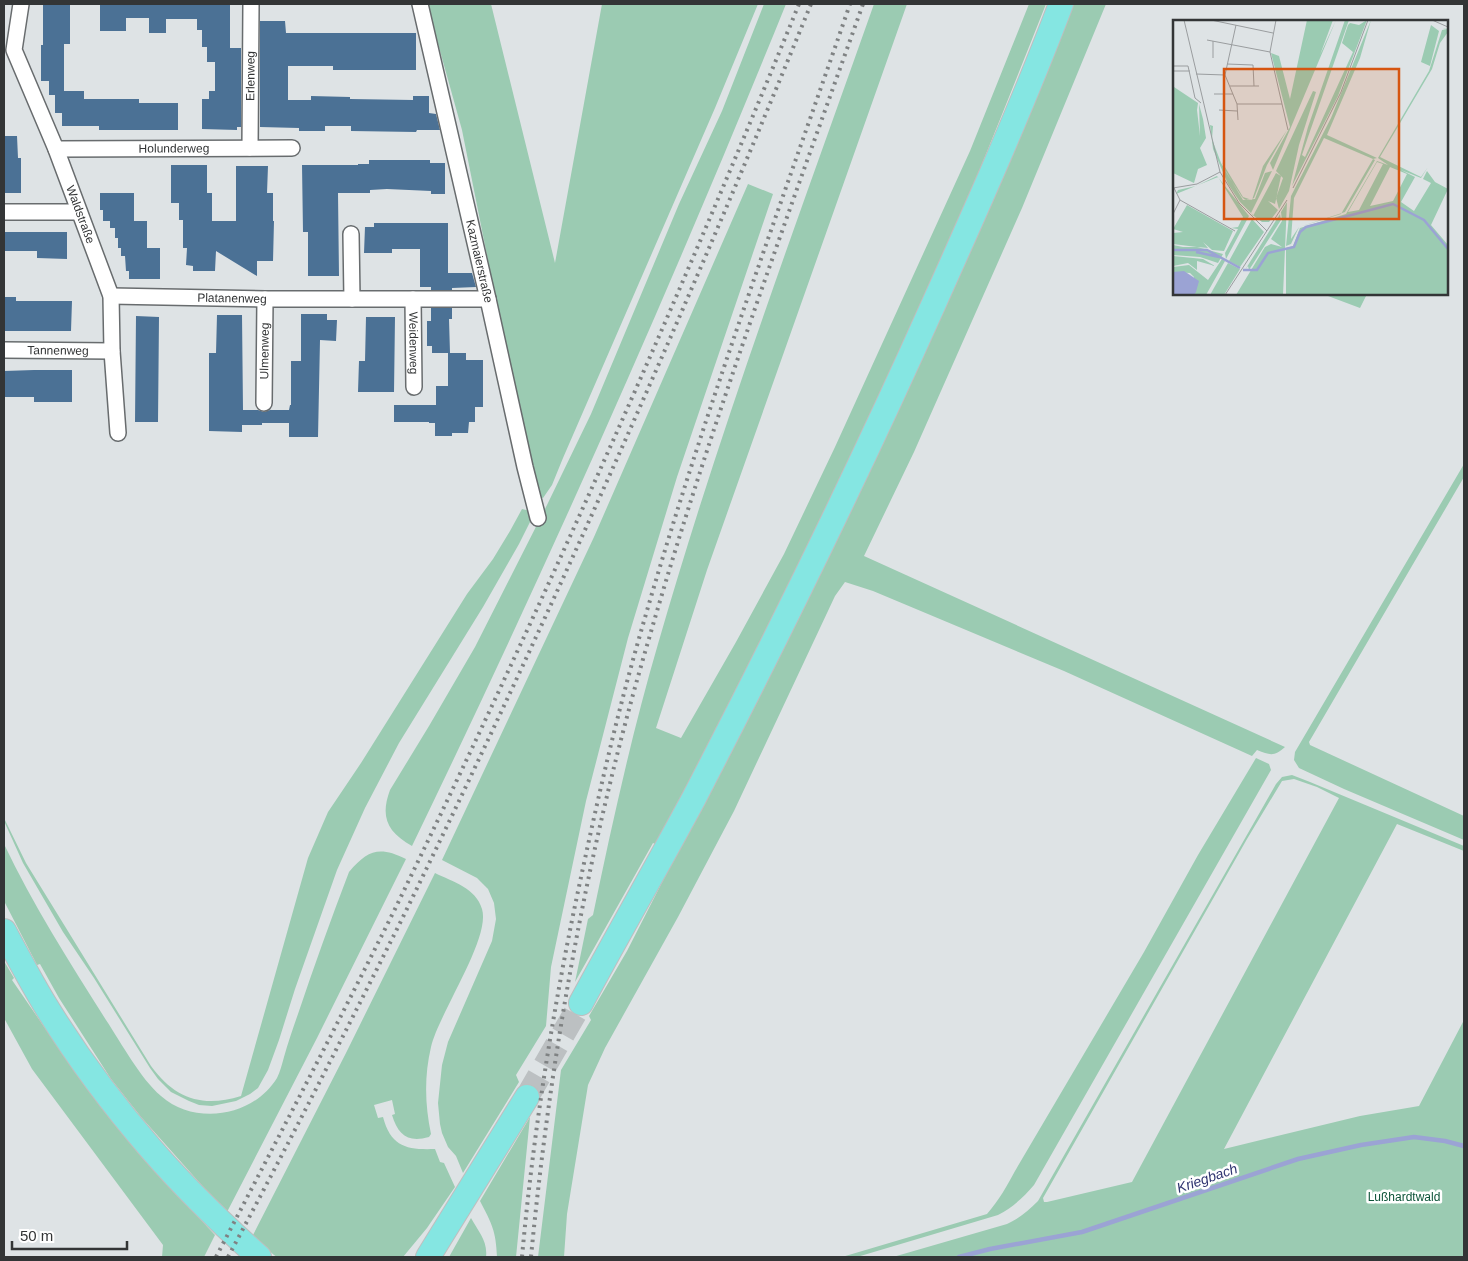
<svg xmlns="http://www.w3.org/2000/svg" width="1468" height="1261" font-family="Arial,sans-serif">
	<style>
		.green { fill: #9bcbb2; fill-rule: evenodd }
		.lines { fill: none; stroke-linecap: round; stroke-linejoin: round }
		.stream { stroke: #9ba3d4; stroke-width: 4.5 }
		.building { fill: #4b7195 }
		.primary-tunnel { stroke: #bcc0c2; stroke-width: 24; stroke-dasharray: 24 12; stroke-linecap: butt }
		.street-casing { stroke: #686c6e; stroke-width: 18 }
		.primary-casing { stroke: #bebebf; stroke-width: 26 }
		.street { stroke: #fff; stroke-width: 15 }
		.primary { stroke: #85e6e2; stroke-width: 24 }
		.rail { stroke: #7f8283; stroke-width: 4; stroke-dasharray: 2.5 5; stroke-linecap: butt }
		.labels { text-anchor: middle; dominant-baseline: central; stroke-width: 5; stroke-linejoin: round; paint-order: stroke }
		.street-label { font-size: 12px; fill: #333536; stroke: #fff }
		.park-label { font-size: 12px; fill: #0d5338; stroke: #fff }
		.water-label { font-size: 14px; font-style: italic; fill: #313671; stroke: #fff }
		.inset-river { fill: none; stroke: #9ba3d4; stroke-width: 2.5 }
		.inset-road { fill: none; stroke: #9a9d9f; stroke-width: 1 }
		.view { fill: #d65510; fill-opacity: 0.15; stroke: #d65510; stroke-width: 2.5 }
		.inset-edge { fill: none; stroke: #333536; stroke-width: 2.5 }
	</style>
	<rect width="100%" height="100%" fill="#dee3e5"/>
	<path class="green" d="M427,4H491L555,263L602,4H758L715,108L563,458L552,485L543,498L535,496L462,130Z
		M764,4H786C671,288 546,569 412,846C387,832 380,817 390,790L429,726L475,647L547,505L591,414L679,204L722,111Z
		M874,4H907L707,570L656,728L681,738L736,642L784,554L835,447L970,151L1029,4H1046C993,138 939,273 879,404C810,553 733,699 657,845L653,843L575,982L588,919L593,915C612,824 632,733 658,644C720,428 799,216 874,4Z
		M1069,4H1106L1022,208L914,452L864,556L1285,747C1274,757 1270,755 1257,750L1252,756L1064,671L873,591L845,582L835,596L734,811L678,917L605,1048L588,1085L567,1214L564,1257H538L561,1070L591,1020L589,1016L627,951L675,857Z
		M748,184L773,194L677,477L628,638L586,801L551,967L546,1026L516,1075L519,1082L463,1173L456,1156L448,1147L442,1133L440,1124L438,1103L442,1065L448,1042L492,941L496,919L494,903L488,889L477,878L442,860L594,537Z
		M1329,294H1367L1360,308L1328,296Z
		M1464,464V477L1309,742L1310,745L1464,816V840L1344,789L1299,768L1294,760L1295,752Z
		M522,509L530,511L532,518L519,544L483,607L399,743L365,808L337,870L295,989L279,1040L268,1070L258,1088L250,1094L236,1101L212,1106L199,1105L189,1101L171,1092L158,1079L150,1068L94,978L63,932L23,863L4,821V818L26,863L151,1066C175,1099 203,1108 241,1096L308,858L328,812L361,763L467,594L493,559L510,531Z
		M1256,758L1269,764L1271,770L1034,1185C1023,1198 1013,1207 998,1215L857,1257H842L987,1214C999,1200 1007,1186 1015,1171L1144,952L1198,855Z
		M1292,775L1310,782L1464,846V851L1397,824L1224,1149L1360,1116L1419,1106L1464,1020V1257H893L1007,1224C1020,1218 1028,1211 1038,1201L1276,784L1282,777ZM1294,779L1317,787L1339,798L1132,1182L1047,1202H1044L1043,1198L1247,839L1282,781Z
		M4,844C33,905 70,963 106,1020C122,1044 140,1078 161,1096C195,1126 253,1117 277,1078C280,1072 282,1064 284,1057C288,1043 293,1028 298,1014C314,966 331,919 349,872C368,850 379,846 406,859L317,1038L227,1212L253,1235L346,1053L435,873C453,882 476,888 482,909C491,938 439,1013 431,1047C424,1077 425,1105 431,1134L429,1137C408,1143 398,1135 392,1115L395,1114L392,1100L374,1105L378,1118L383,1117C391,1147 407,1150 435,1149L440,1162L444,1163L455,1187L427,1228L403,1257H277L274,1255L253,1237L214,1199L141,1117L111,1079L59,998L40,964L37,965L4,901Z
		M4,961L14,978L12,980L71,1066L139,1154L215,1235L204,1257H162L163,1245L32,1069L4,1018Z
		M530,1117L516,1257H497C496,1231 492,1224 480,1201Z
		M471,1218C478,1231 488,1241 486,1257H449Z"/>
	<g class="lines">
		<path class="stream" d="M959,1257L990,1249L1082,1232L1298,1159L1361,1145L1414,1137L1445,1141L1464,1146"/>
	</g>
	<path class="building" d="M43,4H70V44H64V91H84V99H139V103H178V130H99V126H62V113H55V95H49V81H41V45H43Z
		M100,4H230V48H241V127H237V130L202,129V99H209V91H215V62H207V47H202V30H197V19H166V33H149V18H126V31H100Z
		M260,21H285L286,33H416V70H333V66H288V100H311V96L350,97V99L413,100V96H429V113L436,114L440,130H417L416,132L351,131V126H325V131H299V128L260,127Z
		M4,136H17L18,158H21V193H4Z
		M369,160H430V163H445V194H431V191L387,189L370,190V193H338L339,276H308V232H303L302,165H358V164H369Z
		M171,165H207V193H212V221H236V166H268L267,193H273V221H274L273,261H257V276L216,251L215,271H193V266L186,265L187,248H183V220H179V203H171Z
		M100,193H134V221H147V248H160V279H129V271H126L125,256H121V248H118V238H115V228H110V221H103V210H100Z
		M374,223H448V273H472L476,287L452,288V290H431V287H420V249H392V253H364L365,227H374Z
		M4,232H67V259L37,258V251H4Z
		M4,297H16V301H72L71,331H4Z
		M431,308H452V319H449L450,353H466V360H483V407H475V422H469L468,433H452V436H435V423H429V422H394V405H436V386H448V353H432V346H427V321H431Z
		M301,314H327V320H337L336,341L320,340L318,437H289V423H262V425H242V432L209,431V353H216L217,315H242L243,410H258L264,412L270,410H289L290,405H291V361H301Z
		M136,316L159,317L158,422H135Z
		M366,317H395L394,392H358L359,361H365Z
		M34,370H72V402H34V397H4V371Z"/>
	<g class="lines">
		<path class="primary-tunnel" d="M527,1097L581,1003"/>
		<g class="street-casing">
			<g id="street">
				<path id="s1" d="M21,4L14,50L56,149L111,296L112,351L118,433"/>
				<path id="s2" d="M420,4L488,299L525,467L538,518"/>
				<path id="s3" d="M250,148L251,4"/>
				<path id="s4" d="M56,149L292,148"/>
				<path d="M4,212H79"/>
				<path d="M351,234L352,299"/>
				<path id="s5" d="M111,296L265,299H488"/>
				<path id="s6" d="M413,299L414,387"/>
				<path id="s7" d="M4,350L112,351"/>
				<path id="s8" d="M264,403L265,299"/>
			</g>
		</g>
		<g class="primary-casing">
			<path id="primary" d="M4,931C17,955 30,980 44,1003C75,1054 113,1105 152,1150C185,1188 221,1223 259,1257
				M581,1003C618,934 657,867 694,798C779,634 860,469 935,301C979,203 1023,104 1061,4
				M428,1257L527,1097"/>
		</g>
		<use href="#street" class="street"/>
		<use href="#primary" class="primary"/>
		<path class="rail" d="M216,1257C276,1142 336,1027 394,911C539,613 674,311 799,4
			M228,1257C288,1145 346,1031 403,917C549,618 685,313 811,4
			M522,1257C533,1136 552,1015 577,896C595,811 614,726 638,642C699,426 777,216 850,4
			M531,1257C551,1049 589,842 648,642C710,426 788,215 863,4"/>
	</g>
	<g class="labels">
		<g class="street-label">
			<text stroke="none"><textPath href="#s3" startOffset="72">Erlenweg</textPath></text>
			<text stroke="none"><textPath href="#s4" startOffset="118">Holunderweg</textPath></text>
			<text stroke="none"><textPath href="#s1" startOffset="224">Waldstraße</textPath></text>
			<text stroke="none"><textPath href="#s2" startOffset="264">Kazmaierstraße</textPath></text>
			<text stroke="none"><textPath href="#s5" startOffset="121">Platanenweg</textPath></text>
			<text stroke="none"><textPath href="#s6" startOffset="44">Weidenweg</textPath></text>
			<text stroke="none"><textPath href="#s7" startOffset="54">Tannenweg</textPath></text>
			<text stroke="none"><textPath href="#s8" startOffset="52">Ulmenweg</textPath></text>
		</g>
		<g class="park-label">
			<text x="1404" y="1197">Lußhardtwald</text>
		</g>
		<g class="water-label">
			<text transform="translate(1207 1178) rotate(-19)">Kriegbach</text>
		</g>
	</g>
	<g transform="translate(1173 20)">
		<rect width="275" height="275" fill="#dee3e5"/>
		<path d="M134,0H160L147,35L163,0L100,150L97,143L117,107L98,33L106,36L117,79ZM172,0H176L135,117L129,135L132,137L180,32L169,23L175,5L177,3L186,5L194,0L165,76L119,166L135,107ZM198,0L187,38L154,115L204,138L200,139L202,140L172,192L126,207L118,224L113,226L118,176L158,98ZM151,118L200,139L168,194L126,207L118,219L121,178ZM258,5L266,11L257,46L248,42ZM270,8H271L275,9V12L267,23L259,49L207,137L248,157L255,147L248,158L228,150L242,157L228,182L241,191L258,163L250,159L254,151L262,162L275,169L258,205L275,225V275H113V228L120,226L127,208L173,194L204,141L215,145L205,138L256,51L269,10L274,9ZM204,142L210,144L186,190L175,192ZM217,147L234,154L220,181L197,186ZM1,67L25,83L24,90L27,116L26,84L30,99L33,118L27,128L34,145L25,149L21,163L0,153ZM140,71L143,72L126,125L116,171L106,189L103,178L110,158L103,151ZM37,105L40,106L39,119L48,143L70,180L82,179L92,153L99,151L78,193L80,196L103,153L108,156L102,184L95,181L105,190L96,202H89L81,196L67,182L55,164L40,129ZM114,110L94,145L81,178L77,180H74L71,179L69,177L58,160L53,152L49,142L70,177L79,180L90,146ZM44,156L76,196L53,239L52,233L65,209L58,208L3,174L5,170L23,166ZM45,157L70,197L65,207L58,208L3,174ZM114,182L110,275H63L92,227L98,224L109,227L98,219L109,201L108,192ZM14,185L60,211L51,231L39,230L30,222L35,228L24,227L50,234L45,243L27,237L0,235V225L10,227H24L0,224V213L10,212L0,209ZM107,194L108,200L76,250L75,246L72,250ZM79,199L91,212L67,247L56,241ZM0,236L30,239L42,246L24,241V250L15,243L0,246ZM49,239L52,241L33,275H21V257L17,253L0,252V247L16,245L35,260ZM55,243L67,249L51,275H37Z" fill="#9bcbb2" fill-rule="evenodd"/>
		<path d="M11,251L26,261L23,272L21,275H0V252Z" fill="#9ba3d4"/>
		<path class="inset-river" d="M0,230H34L67,248M23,232L46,237M70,250H84L95,233L121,227L127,212L133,207L220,184L251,200L275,229"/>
		<path class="inset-road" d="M11,0L47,152M38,0L100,13M103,0L97,32L115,110M259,0L275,7M63,5L52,55L64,84L65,100M34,20L97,32M0,29V46M40,38V21M54,44L80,45L81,66M0,46H15L22,78L28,83M0,51H17M23,54L52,55M57,66H86M41,74H60M64,84H109M46,90L64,91M47,152L66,183L94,211M0,168L24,164L47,152M1,168L7,180L62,211M120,168L168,72L195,0M0,194L7,180M52,275L114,180"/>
		<path class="view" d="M51,49H226V199H51Z"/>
		<rect width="275" height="275" class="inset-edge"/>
	</g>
	<rect width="1468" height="1261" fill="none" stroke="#333536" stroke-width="10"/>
	<path d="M12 1241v8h115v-8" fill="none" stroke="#333536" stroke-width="2.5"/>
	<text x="20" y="1241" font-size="15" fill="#333536" stroke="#ffffff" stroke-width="4" paint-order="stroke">50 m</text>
</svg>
